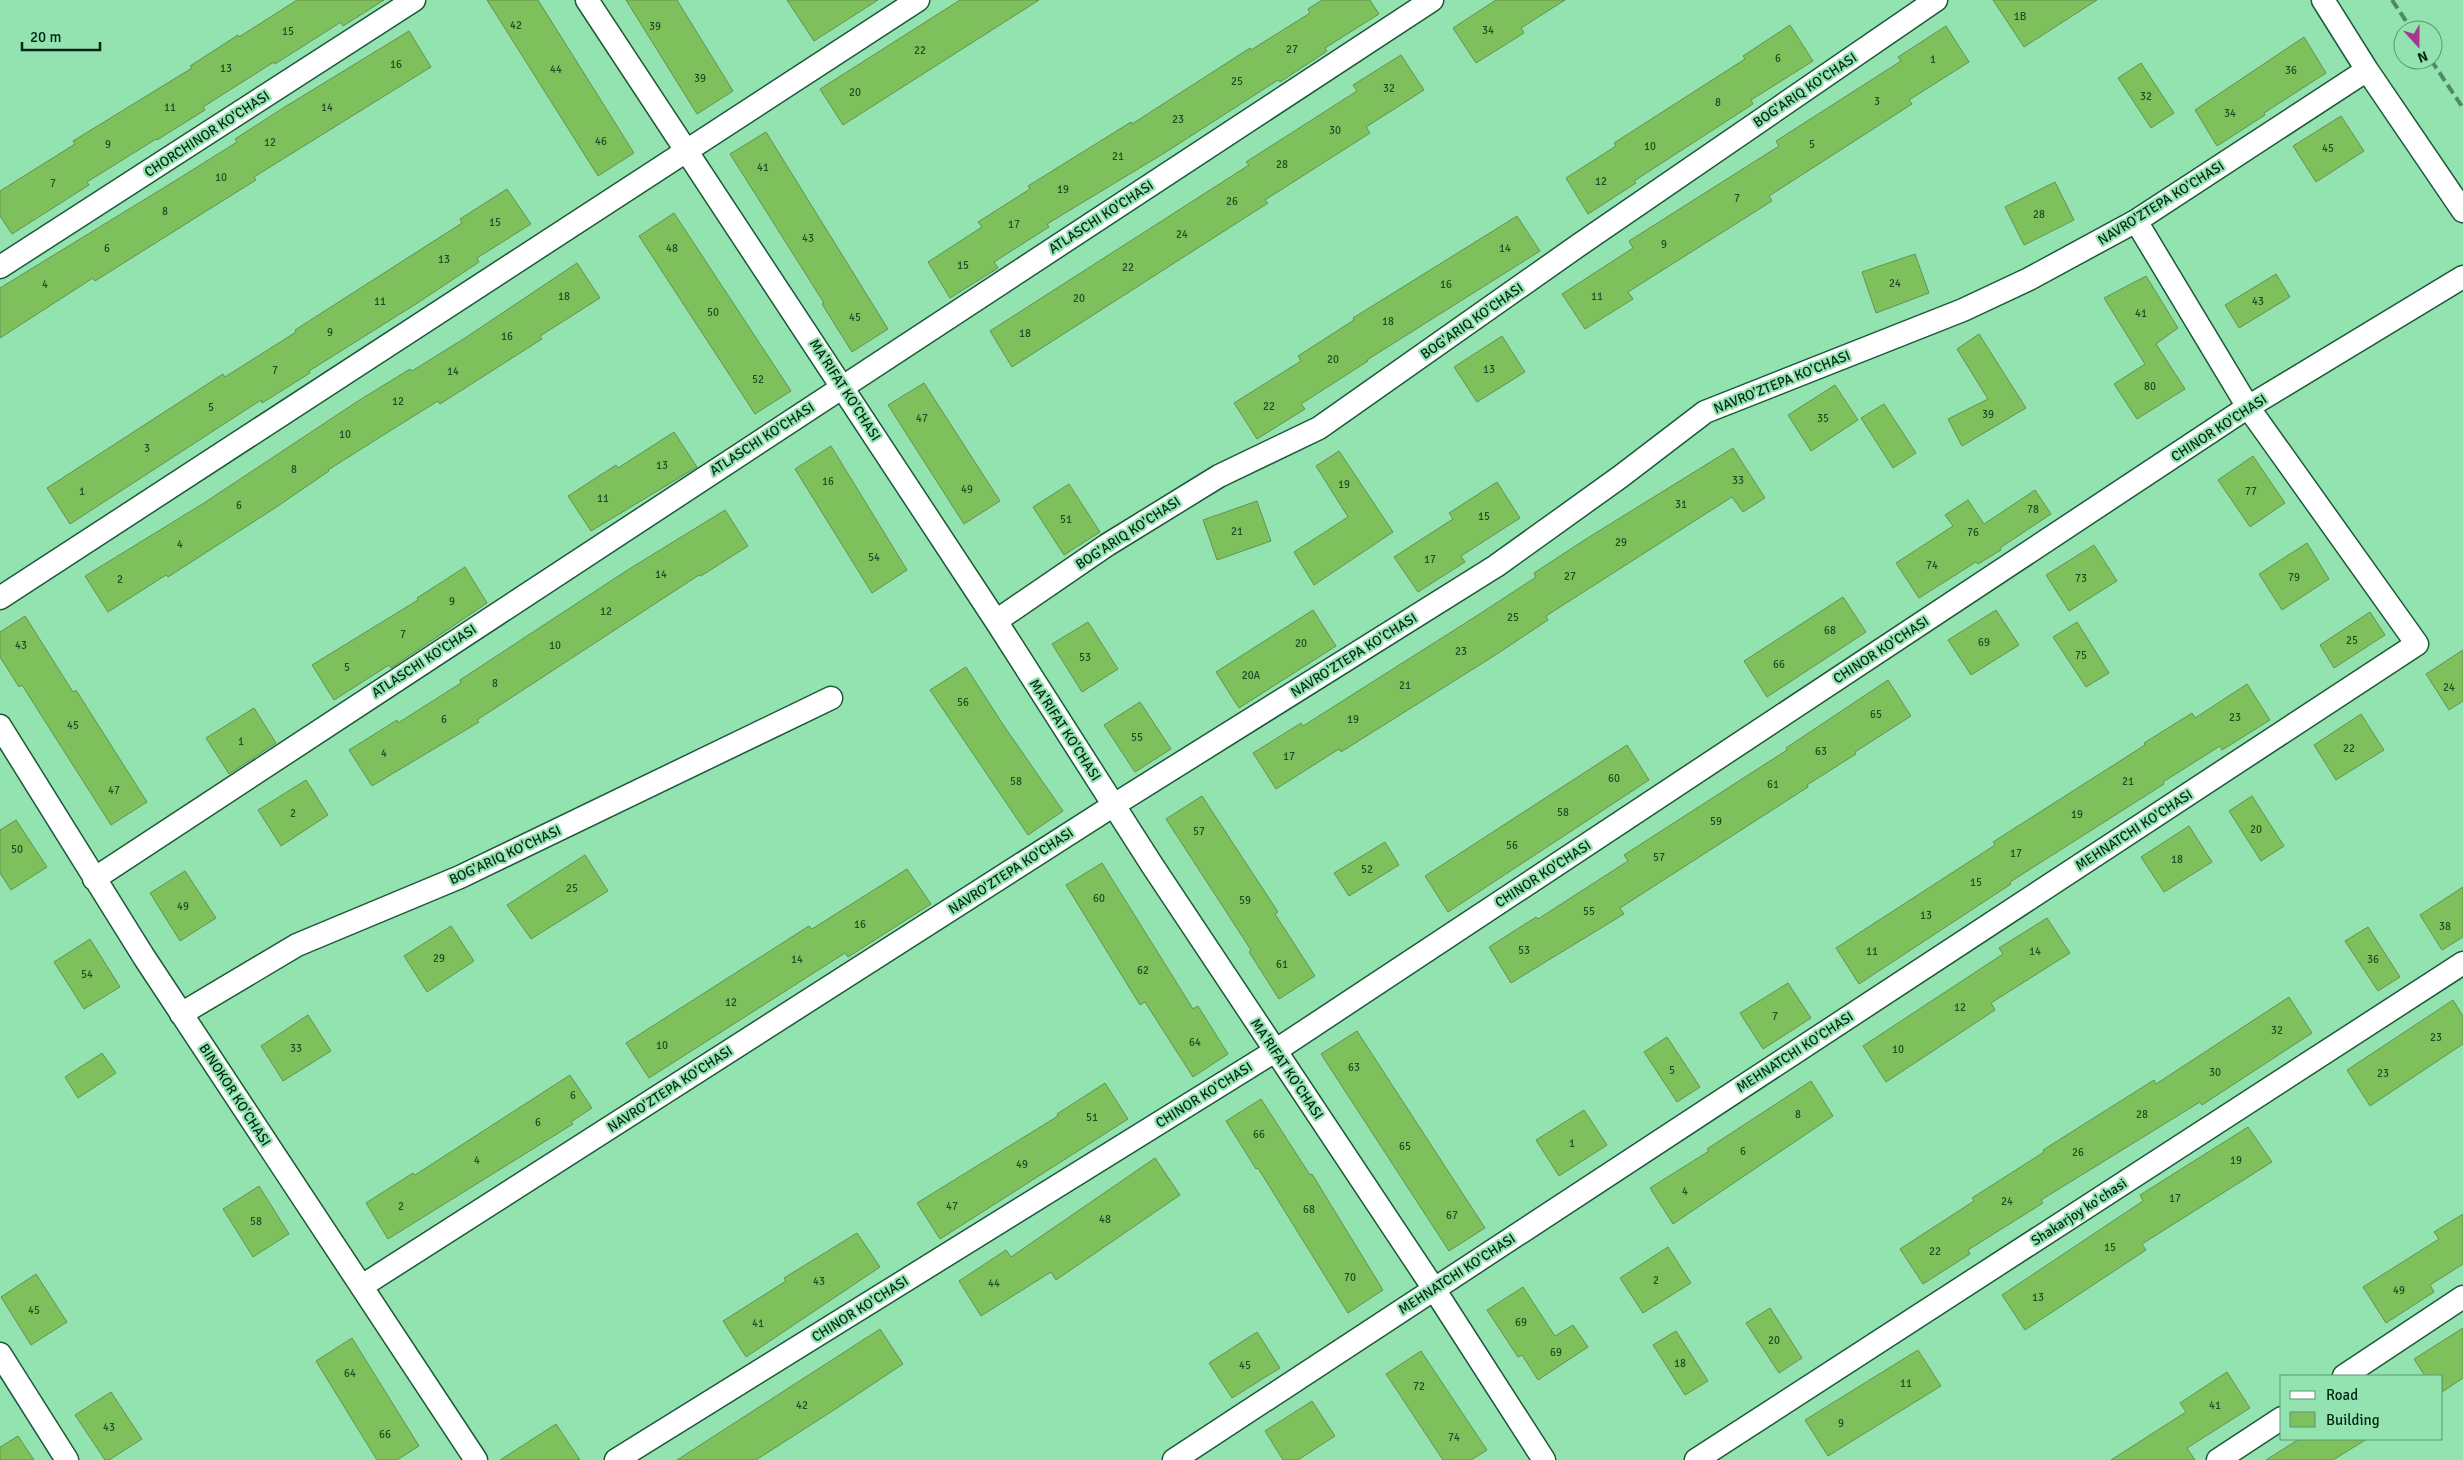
<svg xmlns="http://www.w3.org/2000/svg" width="2463" height="1460" font-family="Signika,sans-serif">
	<style>
		.building { fill: #7ec05c; stroke: #65914f }
		.lines { fill: none; stroke-linecap: round; stroke-linejoin: round }
		.minor-casing { stroke: #1b5938; stroke-width: 25 }
		.minor { stroke: #fff; stroke-width: 22 }
		.rail { stroke: #4f8967; stroke-width: 4; stroke-dasharray: 10 5; stroke-linecap: butt }
		.labels { text-anchor: middle; dominant-baseline: central; stroke-width: 4.5; stroke-linejoin: round; paint-order: stroke }
		.number-label { font-size: 11px; fill: #224c26 }
		.street-label { font-size: 14px; fill: #042614; stroke: #93e3b1 }
	</style>
	<rect width="100%" height="100%" fill="#93e3b1"/>
	<path class="building" d="M297,0H384L343,26L341,22L275,64L274,62L203,107L205,110L157,140L156,139L87,182L89,185L12,234L0,216V191L75,144L73,141L192,68L190,66L238,35L239,37Z
		M487,0H538L634,153L598,176Z
		M626,0H677L733,91L697,114Z
		M787,0H878L814,41Z
		M960,0H1039L843,125L820,89Z
		M1322,0H1370L1379,14L1325,48L1327,51L1280,82L1278,80L1166,152L1047,224L1049,227L994,262L998,268L950,298L928,262L982,227L978,222L1030,189L1028,186L1131,122L1132,124L1250,48L1251,50L1310,13L1308,9Z
		M1496,0H1565L1521,28L1524,33L1476,63L1453,28Z
		M1993,0H2097L2024,47Z
		M1790,25L1813,61L1751,100L1753,104L1634,181L1636,183L1588,214L1566,178L1616,146L1614,143L1745,59L1743,56Z
		M1946,26L1969,62L1909,100L1912,104L1769,196L1772,201L1628,292L1633,299L1585,329L1562,294L1633,248L1629,241L1779,146L1776,141L1901,61L1898,57Z
		M409,31L431,67L254,177L256,180L208,210L95,281L93,278L0,338V288L178,179L237,142L235,139L283,108Z
		M2304,37L2326,73L2264,113L2265,115L2217,146L2195,110Z
		M1401,55L1424,90L1366,127L1370,133L1265,200L1268,203L1012,367L990,331L1249,165L1246,162L1357,91L1353,85Z
		M2141,63L2174,113L2151,128L2118,78Z
		M2341,116L2364,151L2316,182L2293,146Z
		M766,132L888,329L852,352L822,304L824,303L730,154Z
		M2055,182L2074,220L2024,245L2005,207Z
		M507,189L531,224L477,258L479,262L416,304L309,371L310,373L262,403L261,400L70,524L47,488L223,374L225,377L296,332L295,330L462,223L460,219Z
		M674,213L791,391L755,414L639,236Z
		M1517,216L1540,251L1367,360L1368,361L1301,404L1305,409L1257,439L1234,403L1301,361L1298,356L1354,320L1353,318Z
		M1915,254L1929,293L1876,313L1862,272Z
		M577,263L600,298L540,336L542,339L440,404L438,401L385,434L328,470L329,471L275,508L168,577L166,575L108,612L85,576L204,503L358,401L410,369L412,371L465,338Z
		M2276,274L2290,297L2239,328L2225,305Z
		M2146,276L2178,328L2156,344L2185,389L2137,419L2114,384L2145,364L2104,298Z
		M1979,334L2026,408L1962,446L1948,419L1988,399L1957,349Z
		M1502,336L1525,372L1477,402L1454,367Z
		M924,383L1000,501L964,524L888,405Z
		M1835,385L1858,420L1811,451L1788,415Z
		M1884,404L1916,453L1893,468L1861,418Z
		M674,432L697,467L591,531L568,496L616,465L618,468Z
		M831,446L907,570L872,593L795,469Z
		M1733,448L1765,498L1743,512L1732,497L1546,616L1548,620L1497,654L1341,752L1339,749L1276,789L1253,753L1301,723L1303,726L1478,615L1536,577L1534,573L1586,539Z
		M1339,451L1393,532L1314,585L1294,552L1348,517L1316,466Z
		M2253,456L2285,503L2250,527L2218,480Z
		M1497,482L1520,518L1461,556L1465,562L1418,592L1394,557L1453,519L1449,513Z
		M1069,484L1100,532L1064,555L1033,507Z
		M2035,490L2051,514L2000,548L2001,550L1978,564L1976,562L1919,598L1896,563L1953,526L1945,515L1968,500L1984,524Z
		M1257,501L1271,541L1217,560L1203,520Z
		M725,510L748,546L701,576L699,575L477,720L479,722L372,786L349,750L397,720L398,723L461,683L460,680L626,571Z
		M2307,543L2329,579L2282,610L2259,574Z
		M2094,545L2117,581L2069,611L2046,575Z
		M465,567L487,603L391,668L389,665L334,700L312,665L418,600L417,598Z
		M1843,597L1866,632L1767,697L1744,661Z
		M1313,610L1336,646L1239,708L1216,672Z
		M1996,610L2019,645L1971,675L1948,640Z
		M2370,612L2385,635L2334,668L2320,645Z
		M25,616L73,692L76,690L147,802L111,825L22,685L19,687L0,657V632Z
		M1088,622L1118,669L1082,692L1052,644Z
		M2077,622L2109,673L2086,687L2053,637Z
		M2463,650V701L2449,710L2426,674Z
		M966,667L1004,726L1063,811L1028,835L930,690Z
		M1888,680L1911,716L1855,752L1856,754L1807,785L1808,787L1620,908L1624,914L1511,983L1489,947L1536,917L1538,919L1628,861L1624,855L1787,750L1786,748Z
		M2247,684L2270,720L2222,750L2220,746L2163,782L2164,784L2010,882L2011,884L1859,984L1836,948L1995,845L1993,842L2145,745L2144,743L2192,713L2195,718Z
		M1140,702L1171,749L1135,772L1104,725Z
		M254,708L276,743L229,774L206,738Z
		M2361,714L2384,750L2336,780L2314,745Z
		M1627,745L1649,780L1448,912L1425,876Z
		M306,780L328,815L281,846L258,810Z
		M1202,796L1278,912L1275,914L1315,976L1279,999L1249,952L1251,950L1166,819Z
		M2252,796L2284,846L2261,861L2229,811Z
		M16,820L47,867L11,890L0,873V830Z
		M2189,826L2212,862L2164,892L2141,857Z
		M1385,842L1399,865L1349,896L1334,873Z
		M585,855L608,891L531,939L507,905Z
		M1102,863L1193,1009L1198,1006L1228,1054L1193,1077L1145,1002L1140,1005L1066,885Z
		M907,869L931,904L848,957L845,953L649,1078L626,1043L809,926L812,929Z
		M185,871L216,918L180,941L150,893Z
		M2463,887V937L2442,950L2420,915Z
		M2047,918L2070,953L1991,1003L1995,1010L1886,1082L1863,1046L2003,954L1999,948Z
		M451,926L474,961L427,992L404,956Z
		M2368,927L2400,977L2378,991L2345,941Z
		M90,939L120,987L84,1009L54,962Z
		M1788,983L1811,1018L1763,1049L1740,1013Z
		M2289,997L2312,1033L2202,1105L2200,1102L2041,1200L2043,1203L1968,1250L1970,1254L1923,1284L1900,1249L1974,1201L1972,1198L2044,1152L2043,1150L2154,1080L2156,1084Z
		M2453,1000L2463,1016V1044L2370,1106L2347,1070Z
		M308,1015L331,1051L283,1081L261,1046Z
		M1357,1031L1485,1228L1449,1251L1321,1054Z
		M1667,1037L1700,1087L1677,1102L1644,1052Z
		M102,1053L116,1073L78,1098L65,1077Z
		M570,1075L592,1108L571,1122L573,1124L388,1239L366,1203L413,1173L415,1175Z
		M1811,1081L1833,1116L1673,1224L1650,1188L1709,1151L1707,1149Z
		M1105,1083L1128,1119L940,1239L917,1203L1058,1116L1057,1114Z
		M1261,1099L1310,1175L1312,1174L1383,1290L1348,1313L1258,1168L1256,1169L1226,1121Z
		M1584,1110L1607,1145L1559,1176L1536,1140Z
		M2248,1127L2272,1162L2142,1244L2146,1250L2025,1330L2002,1295L2143,1201L2140,1195Z
		M1155,1158L1180,1195L1056,1280L1051,1272L981,1316L959,1281L1006,1250L1011,1257Z
		M259,1186L289,1234L253,1257L223,1209Z
		M2463,1214V1264L2430,1285L2434,1292L2386,1323L2363,1287L2439,1239L2434,1232Z
		M857,1233L880,1267L746,1357L723,1321L786,1281L784,1278Z
		M1668,1247L1691,1283L1643,1313L1620,1278Z
		M36,1274L67,1322L31,1345L1,1297Z
		M1523,1287L1555,1336L1573,1325L1588,1347L1538,1380L1522,1355L1518,1357L1487,1310Z
		M1770,1308L1802,1358L1779,1373L1746,1323Z
		M2463,1328V1378L2442,1392V1376H2425L2414,1359Z
		M880,1329L903,1364L837,1408L756,1460H677Z
		M1676,1331L1708,1381L1685,1395L1653,1345Z
		M1257,1332L1280,1368L1232,1398L1209,1363Z
		M352,1338L419,1446L397,1460H377L316,1361Z
		M1918,1350L1941,1386L1828,1456L1805,1420Z
		M1421,1351L1487,1450L1471,1460H1443L1386,1374Z
		M2227,1372L2250,1408L2187,1448L2195,1460H2111L2186,1412L2180,1403Z
		M111,1392L142,1439L109,1460H105L75,1415Z
		M1312,1401L1335,1436L1298,1460H1283L1265,1431Z
		M556,1424L580,1460H500Z
		M18,1436L34,1460H0V1447Z
		M2299,1439H2367L2333,1460H2266Z"/>
	<g class="lines">
		<g class="minor-casing">
			<path id="minor" d="M587,0L996,621L1152,865L1434,1289L1544,1460
				M2323,0L2367,70L2463,211
				M0,267L414,0
				M0,598L918,0
				M996,621L1107,545L1219,476L1319,428L1579,245L1936,0
				M0,726L144,957L476,1460
				M94,879L1432,0
				M181,1014L297,945L460,877L831,698
				M362,1286L1114,805L1496,566L1620,477L1705,412L1963,310L2029,279L2136,221L2367,70
				M0,1354L67,1460
				M2344,1376L2463,1297
				M616,1460L1275,1051L2248,407L2463,277
				M1174,1460L2417,644L2248,407L2136,221
				M1696,1460L2463,963
				M2218,1460L2282,1418"/>
		</g>
		<use href="#minor" class="minor"/>
		<path class="rail" d="M2392,0L2412,30
			M2431,60L2463,108"/>
	</g>
	<g class="labels">
		<g class="number-label">
			<text x="2020" y="16">1B</text>
			<text x="516" y="25">42</text>
			<text x="655" y="26">39</text>
			<text x="1488" y="30">34</text>
			<text x="288" y="31">15</text>
			<text x="1292" y="49">27</text>
			<text x="920" y="50">22</text>
			<text x="1778" y="58">6</text>
			<text x="1933" y="59">1</text>
			<text x="396" y="64">16</text>
			<text x="226" y="68">13</text>
			<text x="556" y="69">44</text>
			<text x="2291" y="70">36</text>
			<text x="700" y="78">39</text>
			<text x="1237" y="81">25</text>
			<text x="1389" y="88">32</text>
			<text x="855" y="92">20</text>
			<text x="2146" y="96">32</text>
			<text x="1877" y="101">3</text>
			<text x="1718" y="102">8</text>
			<text x="170" y="107">11</text>
			<text x="327" y="107">14</text>
			<text x="2230" y="113">34</text>
			<text x="1178" y="119">23</text>
			<text x="1335" y="130">30</text>
			<text x="601" y="141">46</text>
			<text x="270" y="142">12</text>
			<text x="108" y="144">9</text>
			<text x="1812" y="144">5</text>
			<text x="1650" y="146">10</text>
			<text x="2328" y="148">45</text>
			<text x="1118" y="156">21</text>
			<text x="1282" y="164">28</text>
			<text x="763" y="167">41</text>
			<text x="221" y="177">10</text>
			<text x="1601" y="181">12</text>
			<text x="53" y="183">7</text>
			<text x="1063" y="189">19</text>
			<text x="1737" y="198">7</text>
			<text x="1232" y="201">26</text>
			<text x="165" y="211">8</text>
			<text x="2039" y="214">28</text>
			<text x="495" y="222">15</text>
			<text x="1014" y="224">17</text>
			<text x="1182" y="234">24</text>
			<text x="808" y="238">43</text>
			<text x="1664" y="244">9</text>
			<text x="107" y="248">6</text>
			<text x="672" y="248">48</text>
			<text x="1505" y="248">14</text>
			<text x="444" y="259">13</text>
			<text x="963" y="265">15</text>
			<text x="1128" y="267">22</text>
			<text x="1895" y="283">24</text>
			<text x="45" y="284">4</text>
			<text x="1446" y="284">16</text>
			<text x="564" y="296">18</text>
			<text x="1597" y="296">11</text>
			<text x="1079" y="298">20</text>
			<text x="380" y="301">11</text>
			<text x="2258" y="301">43</text>
			<text x="713" y="312">50</text>
			<text x="2141" y="313">41</text>
			<text x="855" y="317">45</text>
			<text x="1388" y="321">18</text>
			<text x="330" y="332">9</text>
			<text x="1025" y="333">18</text>
			<text x="507" y="336">16</text>
			<text x="1333" y="359">20</text>
			<text x="1489" y="369">13</text>
			<text x="275" y="370">7</text>
			<text x="453" y="371">14</text>
			<text x="758" y="379">52</text>
			<text x="2150" y="386">80</text>
			<text x="398" y="401">12</text>
			<text x="1269" y="406">22</text>
			<text x="211" y="407">5</text>
			<text x="1988" y="414">39</text>
			<text x="922" y="418">47</text>
			<text x="1823" y="418">35</text>
			<text x="345" y="434">10</text>
			<text x="147" y="448">3</text>
			<text x="662" y="465">13</text>
			<text x="294" y="469">8</text>
			<text x="1738" y="480">33</text>
			<text x="828" y="481">16</text>
			<text x="1344" y="484">19</text>
			<text x="967" y="489">49</text>
			<text x="82" y="491">1</text>
			<text x="2251" y="491">77</text>
			<text x="603" y="498">11</text>
			<text x="1681" y="504">31</text>
			<text x="239" y="505">6</text>
			<text x="2033" y="509">78</text>
			<text x="1484" y="516">15</text>
			<text x="1066" y="519">51</text>
			<text x="1237" y="531">21</text>
			<text x="1973" y="532">76</text>
			<text x="1621" y="542">29</text>
			<text x="180" y="544">4</text>
			<text x="874" y="557">54</text>
			<text x="1430" y="559">17</text>
			<text x="1932" y="565">74</text>
			<text x="661" y="574">14</text>
			<text x="1570" y="576">27</text>
			<text x="2294" y="577">79</text>
			<text x="2081" y="578">73</text>
			<text x="120" y="579">2</text>
			<text x="452" y="601">9</text>
			<text x="606" y="611">12</text>
			<text x="1513" y="617">25</text>
			<text x="1830" y="630">68</text>
			<text x="403" y="634">7</text>
			<text x="2352" y="640">25</text>
			<text x="1984" y="642">69</text>
			<text x="1301" y="643">20</text>
			<text x="21" y="645">43</text>
			<text x="555" y="645">10</text>
			<text x="1461" y="651">23</text>
			<text x="2081" y="655">75</text>
			<text x="1085" y="657">53</text>
			<text x="1779" y="664">66</text>
			<text x="347" y="667">5</text>
			<text x="1251" y="675">20A</text>
			<text x="495" y="683">8</text>
			<text x="1405" y="685">21</text>
			<text x="2449" y="687">24</text>
			<text x="963" y="702">56</text>
			<text x="1876" y="714">65</text>
			<text x="2235" y="717">23</text>
			<text x="444" y="719">6</text>
			<text x="1353" y="719">19</text>
			<text x="73" y="725">45</text>
			<text x="1137" y="737">55</text>
			<text x="241" y="741">1</text>
			<text x="2349" y="748">22</text>
			<text x="1821" y="751">63</text>
			<text x="384" y="753">4</text>
			<text x="1289" y="756">17</text>
			<text x="1614" y="778">60</text>
			<text x="1016" y="781">58</text>
			<text x="2128" y="781">21</text>
			<text x="1773" y="784">61</text>
			<text x="114" y="790">47</text>
			<text x="1563" y="812">58</text>
			<text x="293" y="813">2</text>
			<text x="2077" y="814">19</text>
			<text x="1716" y="821">59</text>
			<text x="2256" y="829">20</text>
			<text x="1199" y="831">57</text>
			<text x="1512" y="845">56</text>
			<text x="17" y="849">50</text>
			<text x="2016" y="853">17</text>
			<text x="1659" y="857">57</text>
			<text x="2177" y="859">18</text>
			<text x="1367" y="869">52</text>
			<text x="1976" y="882">15</text>
			<text x="572" y="888">25</text>
			<text x="1099" y="898">60</text>
			<text x="1245" y="900">59</text>
			<text x="183" y="906">49</text>
			<text x="1589" y="911">55</text>
			<text x="1926" y="915">13</text>
			<text x="860" y="924">16</text>
			<text x="2445" y="926">38</text>
			<text x="1524" y="950">53</text>
			<text x="1872" y="951">11</text>
			<text x="2035" y="951">14</text>
			<text x="439" y="958">29</text>
			<text x="797" y="959">14</text>
			<text x="2373" y="959">36</text>
			<text x="1282" y="964">61</text>
			<text x="1143" y="970">62</text>
			<text x="87" y="974">54</text>
			<text x="731" y="1002">12</text>
			<text x="1960" y="1007">12</text>
			<text x="1775" y="1016">7</text>
			<text x="2277" y="1030">32</text>
			<text x="2436" y="1037">23</text>
			<text x="1195" y="1042">64</text>
			<text x="662" y="1045">10</text>
			<text x="296" y="1048">33</text>
			<text x="1898" y="1049">10</text>
			<text x="1354" y="1067">63</text>
			<text x="1672" y="1070">5</text>
			<text x="2215" y="1072">30</text>
			<text x="2383" y="1073">23</text>
			<text x="573" y="1095">6</text>
			<text x="1798" y="1114">8</text>
			<text x="2142" y="1114">28</text>
			<text x="1092" y="1117">51</text>
			<text x="538" y="1122">6</text>
			<text x="1259" y="1134">66</text>
			<text x="1572" y="1143">1</text>
			<text x="1405" y="1146">65</text>
			<text x="1743" y="1151">6</text>
			<text x="2078" y="1152">26</text>
			<text x="477" y="1160">4</text>
			<text x="2236" y="1160">19</text>
			<text x="1022" y="1164">49</text>
			<text x="1685" y="1191">4</text>
			<text x="2175" y="1198">17</text>
			<text x="2007" y="1201">24</text>
			<text x="401" y="1206">2</text>
			<text x="952" y="1206">47</text>
			<text x="1309" y="1209">68</text>
			<text x="1452" y="1215">67</text>
			<text x="1105" y="1219">48</text>
			<text x="256" y="1221">58</text>
			<text x="2110" y="1247">15</text>
			<text x="1935" y="1251">22</text>
			<text x="1350" y="1277">70</text>
			<text x="1656" y="1280">2</text>
			<text x="819" y="1281">43</text>
			<text x="994" y="1283">44</text>
			<text x="2399" y="1290">49</text>
			<text x="2038" y="1297">13</text>
			<text x="34" y="1310">45</text>
			<text x="1521" y="1322">69</text>
			<text x="758" y="1323">41</text>
			<text x="1774" y="1340">20</text>
			<text x="1556" y="1352">69</text>
			<text x="1680" y="1363">18</text>
			<text x="1245" y="1365">45</text>
			<text x="350" y="1373">64</text>
			<text x="1906" y="1383">11</text>
			<text x="1419" y="1386">72</text>
			<text x="802" y="1405">42</text>
			<text x="2215" y="1405">41</text>
			<text x="1841" y="1423">9</text>
			<text x="109" y="1427">43</text>
			<text x="385" y="1434">66</text>
			<text x="1454" y="1437">74</text>
		</g>
		<g class="street-label">
			<text transform="translate(1805 90) rotate(-34)">BOG'ARIQ KO'CHASI</text>
			<text transform="translate(207 134) rotate(-33)">CHORCHINOR KO'CHASI</text>
			<text transform="translate(2161 203) rotate(-32)">NAVRO'ZTEPA KO'CHASI</text>
			<text transform="translate(1101 217) rotate(-33)">ATLASCHI KO'CHASI</text>
			<text transform="translate(1472 321) rotate(-35)">BOG'ARIQ KO'CHASI</text>
			<text transform="translate(1782 382) rotate(-22)">NAVRO'ZTEPA KO'CHASI</text>
			<text transform="translate(845 390) rotate(57)">MA'RIFAT KO'CHASI</text>
			<text transform="translate(2219 428) rotate(-33)">CHINOR KO'CHASI</text>
			<text transform="translate(762 439) rotate(-33)">ATLASCHI KO'CHASI</text>
			<text transform="translate(1128 533) rotate(-33)">BOG'ARIQ KO'CHASI</text>
			<text transform="translate(1881 650) rotate(-33)">CHINOR KO'CHASI</text>
			<text transform="translate(1354 655) rotate(-32)">NAVRO'ZTEPA KO'CHASI</text>
			<text transform="translate(424 661) rotate(-33)">ATLASCHI KO'CHASI</text>
			<text transform="translate(1065 730) rotate(57)">MA'RIFAT KO'CHASI</text>
			<text transform="translate(2134 830) rotate(-33)">MEHNATCHI KO'CHASI</text>
			<text transform="translate(505 855) rotate(-25)">BOG'ARIQ KO'CHASI</text>
			<text transform="translate(1011 871) rotate(-33)">NAVRO'ZTEPA KO'CHASI</text>
			<text transform="translate(1543 874) rotate(-33)">CHINOR KO'CHASI</text>
			<text transform="translate(1795 1052) rotate(-33)">MEHNATCHI KO'CHASI</text>
			<text transform="translate(1287 1069) rotate(56)">MA'RIFAT KO'CHASI</text>
			<text transform="translate(670 1089) rotate(-33)">NAVRO'ZTEPA KO'CHASI</text>
			<text transform="translate(235 1095) rotate(57)">BINOKOR KO'CHASI</text>
			<text transform="translate(1204 1095) rotate(-32)">CHINOR KO'CHASI</text>
			<text transform="translate(2079 1212) rotate(-33)">Shakarjoy ko'chasi</text>
			<text transform="translate(1457 1274) rotate(-33)">MEHNATCHI KO'CHASI</text>
			<text transform="translate(860 1309) rotate(-32)">CHINOR KO'CHASI</text>
		</g>
	</g>
	<rect x="2280" y="1375" width="162" height="65" fill="#93e3b1" stroke="#5a9772"/>
	<rect x="2290" y="1391" width="25" height="8" fill="#ffffff" stroke="#5a9772"/>
	<text x="2326" y="1400" font-size="15" fill="#042614">Road</text>
	<rect x="2290" y="1412" width="25" height="15" fill="#7ec05c" stroke="#5a9772"/>
	<text x="2326" y="1425" font-size="15" fill="#042614">Building</text>
	<g transform="translate(2418 45) rotate(159)"><circle r="24" fill="#93e3b1" stroke="#5a9772"/>
	<path d="M0-4L9 19L0 12L-9 19Z" fill="#a73692"/>
	<text y="-8" font-size="14" font-weight="bold" text-anchor="middle" fill="#042614">N</text>
	</g>
	<path d="M22 42v8h78v-8" fill="none" stroke="#042614" stroke-width="2.5"/>
	<text x="30" y="42" font-size="15" fill="#042614" stroke="#93e3b1" stroke-width="4" paint-order="stroke">20 m</text>
</svg>
